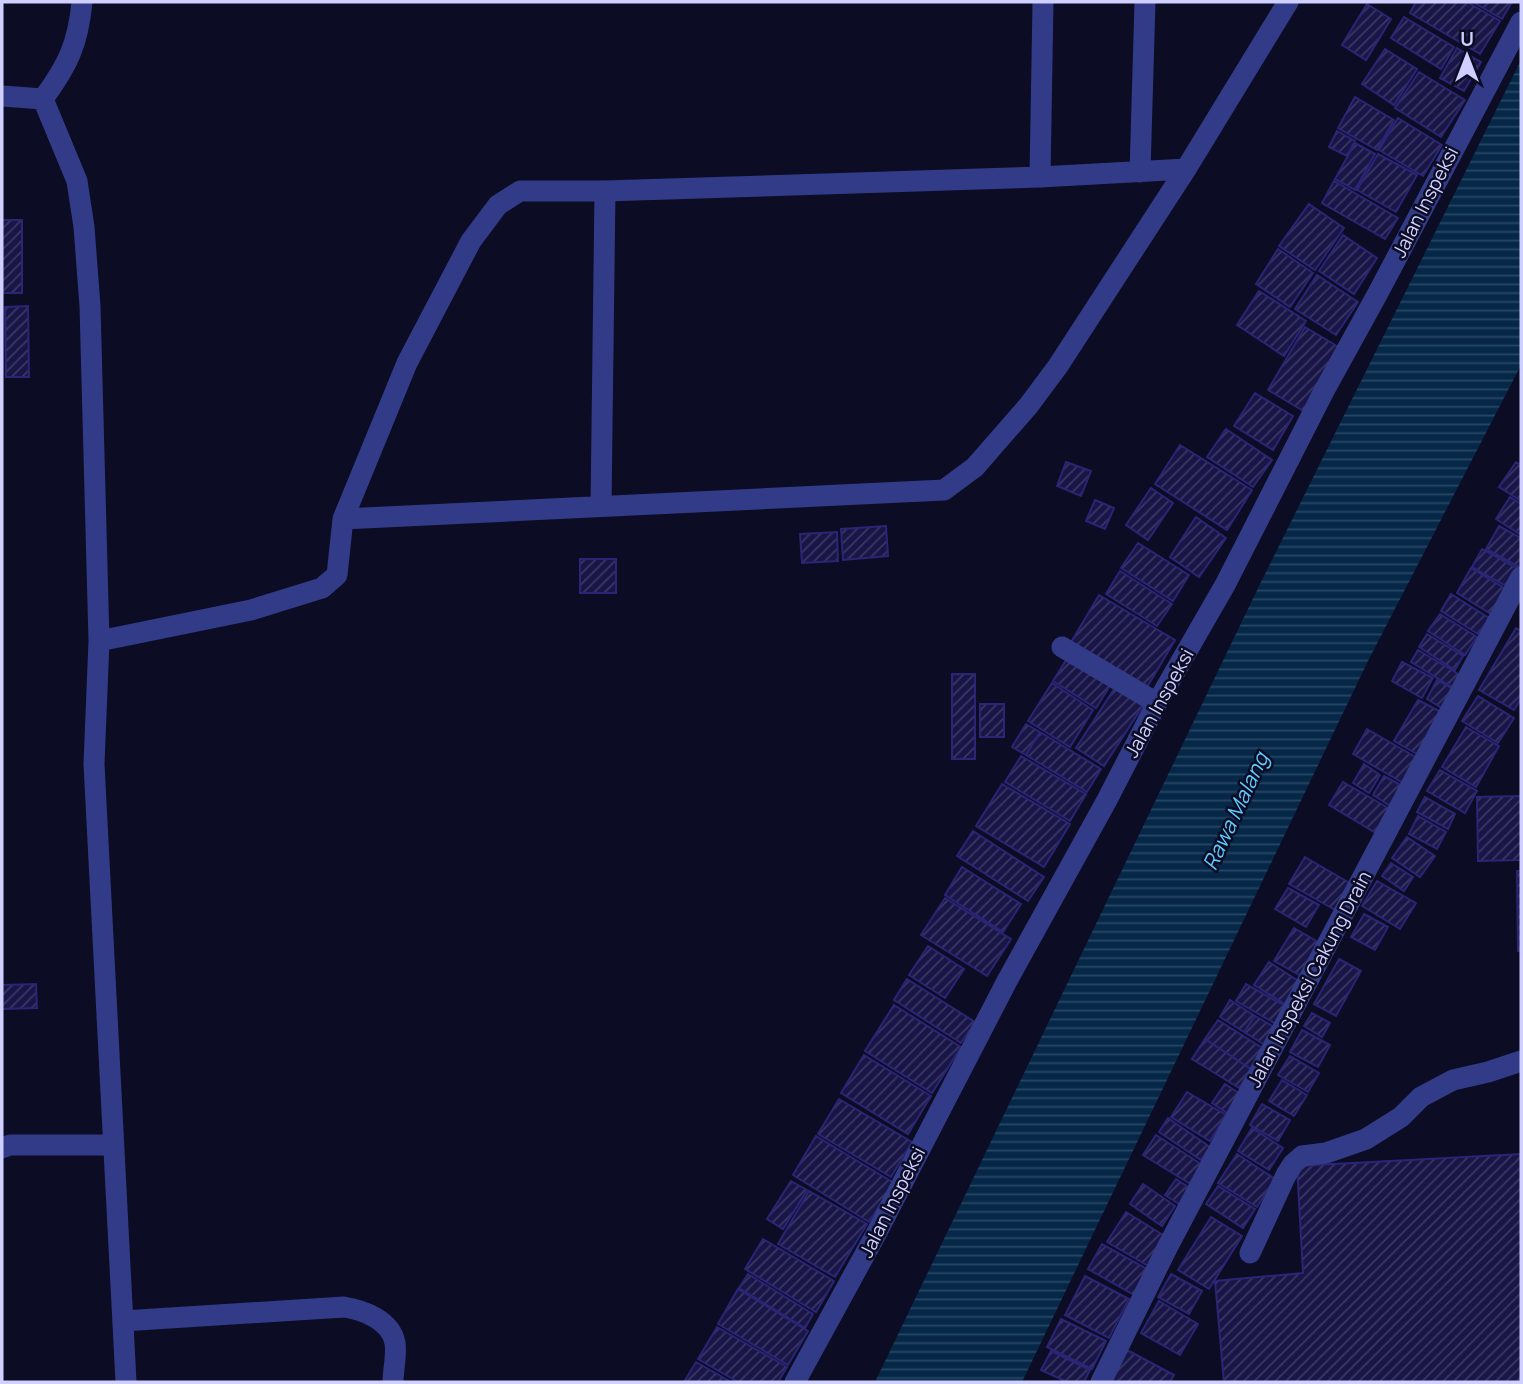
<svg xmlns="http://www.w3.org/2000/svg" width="1523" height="1384" font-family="Manrope,sans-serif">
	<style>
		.water { fill: url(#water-rules) }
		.building { fill: url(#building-hatch); stroke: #2a2575; stroke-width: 2 }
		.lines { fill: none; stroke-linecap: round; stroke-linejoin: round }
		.minor { stroke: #323b88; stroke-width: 21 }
		.labels { text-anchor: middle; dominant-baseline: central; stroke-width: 5; stroke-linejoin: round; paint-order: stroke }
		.street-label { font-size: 19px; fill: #cfd0ff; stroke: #0c0c24 }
		.water-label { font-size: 21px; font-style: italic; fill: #5dcbff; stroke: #0c0c24 }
	</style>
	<defs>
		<pattern id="water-rules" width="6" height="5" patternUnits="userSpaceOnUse" patternTransform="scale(1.75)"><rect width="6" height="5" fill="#062848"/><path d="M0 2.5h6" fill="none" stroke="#294663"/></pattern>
		<pattern id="building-hatch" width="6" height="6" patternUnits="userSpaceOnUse" patternTransform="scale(1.75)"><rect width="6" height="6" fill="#191647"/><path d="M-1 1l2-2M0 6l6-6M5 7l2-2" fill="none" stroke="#393763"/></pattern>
	</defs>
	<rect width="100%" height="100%" fill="#0c0c24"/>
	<path class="water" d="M1521,60V365L1368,661L1022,1382H875L1259,586Z"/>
	<path class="building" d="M1416,2H1467L1500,21L1480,54L1410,13Z
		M1473,2H1512L1502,19Z
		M1367,4L1391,19L1366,60L1342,45Z
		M1404,17L1454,47L1441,69L1391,38Z
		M1457,48L1481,62L1464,91L1440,78Z
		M1385,49L1417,69L1394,105L1362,84Z
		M1419,72L1465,100L1441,137L1395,108Z
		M1355,97L1394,120L1377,150L1338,128Z
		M1398,118L1442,145L1423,176L1379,150Z
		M1337,131L1355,141L1347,156L1329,147Z
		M1355,143L1375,154L1355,190L1335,179Z
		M1378,154L1417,175L1396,212L1357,190Z
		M1334,181L1398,218L1385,239L1322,203Z
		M1309,204L1344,228L1315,270L1279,246Z
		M2,220H22V293H2Z
		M1343,235L1377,258L1354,294L1319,271Z
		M1278,249L1313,273L1290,307L1256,284Z
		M1317,275L1358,302L1336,335L1295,309Z
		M1259,291L1306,321L1284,356L1237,325Z
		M28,306L29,377H6L5,307Z
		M1305,327L1342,349L1305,412L1268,390Z
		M1255,393L1293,416L1273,450L1234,426Z
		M1226,429L1272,460L1253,487L1207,457Z
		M1180,445L1252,490L1227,530L1155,484Z
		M1066,462L1091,471L1081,496L1057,486Z
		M1516,462L1521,465V501L1499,487Z
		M1151,488L1173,503L1148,540L1126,525Z
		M1510,497L1521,504V535L1496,519Z
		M1095,500L1114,508L1105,529L1086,521Z
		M1196,517L1226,538L1199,577L1170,557Z
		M886,526L888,556L843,560L841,529Z
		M1499,526L1521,538V568L1486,549Z
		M837,532L838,561L802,563L800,534Z
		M1138,543L1189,575L1173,601L1121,568Z
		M1482,549L1518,569L1508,587L1472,567Z
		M580,559H616V593H580Z
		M1471,568L1506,589L1491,614L1457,593Z
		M1120,571L1172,604L1157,626L1106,594Z
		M1451,594L1489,618L1478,634L1441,611Z
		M1099,595L1175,640L1146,689L1070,644Z
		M1440,614L1477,637L1465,655L1428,631Z
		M1516,628L1521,631V699L1514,710L1479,690Z
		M1427,634L1463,656L1455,670L1419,647Z
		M1418,650L1460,675L1452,687L1411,662Z
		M1070,654L1113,681L1096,708L1053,681Z
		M1402,662L1433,678L1422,698L1392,681Z
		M952,674H975V759H952Z
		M1437,680L1453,689L1442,708L1427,699Z
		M1052,683L1093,710L1070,747L1028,721Z
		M1118,683L1146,701L1104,766L1076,748Z
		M1478,696L1514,718L1498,743L1462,721Z
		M1418,700L1441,712L1417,754L1394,741Z
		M980,704H1004V737H980Z
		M1026,724L1040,732L1026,755L1012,747Z
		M1466,727L1499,746L1476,787L1442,767Z
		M1367,729L1419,759L1405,784L1353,754Z
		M1040,732L1101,769L1087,792L1026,755Z
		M1021,756L1086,794L1070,821L1005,782Z
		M1364,764L1380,775L1369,793L1353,783Z
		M1440,770L1477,791L1465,813L1427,791Z
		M1384,776L1404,787L1392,807L1373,795Z
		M1343,782L1390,809L1376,833L1329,805Z
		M1002,784L1070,824L1044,867L976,826Z
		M1521,796V860L1478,861L1477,797Z
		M1425,797L1455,814L1448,829L1417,812Z
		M1418,816L1446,832L1437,849L1409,834Z
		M973,831L1044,877L1028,901L957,856Z
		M1407,837L1435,856L1420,877L1392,858Z
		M1305,857L1353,885L1337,911L1289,884Z
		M1391,863L1413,877L1404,891L1382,876Z
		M962,867L1021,904L1003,932L945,895Z
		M1517,871H1521V951H1518Z
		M1377,881L1416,903L1400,929L1362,906Z
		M1288,888L1319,905L1306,927L1275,909Z
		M945,898L1011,939L987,976L921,935Z
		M1364,914L1388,927L1375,950L1351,937Z
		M1294,928L1320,943L1301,976L1274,961Z
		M928,946L964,969L945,998L909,975Z
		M1339,959L1361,971L1336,1016L1314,1004Z
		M1269,962L1300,982L1285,1004L1254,985Z
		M907,979L975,1022L961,1043L894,1000Z
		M36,984L37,1008L2,1009V985Z
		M1246,984L1285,1006L1276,1024L1236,1001Z
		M1230,1000L1255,1016L1244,1032L1220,1017Z
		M894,1005L961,1047L932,1093L865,1051Z
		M1312,1013L1330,1023L1322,1037L1304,1026Z
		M1255,1016L1276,1028L1265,1045L1244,1032Z
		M1218,1020L1264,1049L1251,1069L1205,1039Z
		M1302,1030L1330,1045L1318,1067L1290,1052Z
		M1205,1039L1251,1069L1239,1088L1192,1059Z
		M864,1055L931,1096L908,1134L841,1093Z
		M1290,1056L1319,1073L1308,1092L1278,1075Z
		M1282,1080L1307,1095L1294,1116L1269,1101Z
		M1225,1084L1240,1094L1227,1113L1212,1103Z
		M1187,1092L1226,1115L1210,1141L1171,1117Z
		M839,1099L912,1142L891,1177L818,1134Z
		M1262,1104L1290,1120L1278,1141L1250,1125Z
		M1168,1118L1210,1147L1201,1160L1159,1132Z
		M1252,1128L1283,1148L1269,1170L1238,1151Z
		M1156,1135L1204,1166L1192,1185L1143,1155Z
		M816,1136L894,1183L869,1222L793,1175Z
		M1237,1154L1275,1179L1257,1207L1218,1183Z
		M1521,1154V1382H1224L1215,1281L1303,1273L1297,1166Z
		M1176,1179L1193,1190L1182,1206L1165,1195Z
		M791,1181L807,1190L783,1229L767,1219Z
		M1143,1184L1175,1206L1162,1226L1130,1204Z
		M1218,1186L1255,1209L1243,1228L1206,1204Z
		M809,1191L867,1224L835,1277L778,1244Z
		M1126,1212L1168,1238L1150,1267L1107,1242Z
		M1211,1217L1242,1236L1209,1289L1178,1270Z
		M763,1239L834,1281L816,1312L745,1269Z
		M1102,1244L1149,1270L1134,1295L1088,1269Z
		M748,1274L813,1314L805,1328L739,1288Z
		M1171,1274L1202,1291L1189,1314L1158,1297Z
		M1085,1276L1129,1299L1109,1338L1065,1315Z
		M738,1289L808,1331L788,1365L718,1324Z
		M1159,1301L1198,1324L1180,1355L1141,1333Z
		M1061,1319L1106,1341L1092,1369L1047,1347Z
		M717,1327L787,1367L778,1382H738L698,1359Z
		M1127,1350L1174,1375L1170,1382H1110Z
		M1051,1351L1090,1370L1084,1382H1067L1041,1370Z
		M696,1362L731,1382H684Z"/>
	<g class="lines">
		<path class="minor" d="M2,96L43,99C68,65 78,44 82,2
			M43,99L77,181L84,227L90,306L99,641L94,764L126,1382
			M1140,172L1145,2
			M1040,177L1043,2
			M601,506L605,191
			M343,519L944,490L975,467L1029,405L1058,366L1186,169
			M99,641L251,610L322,588L337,575L343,519L407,363L471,241L498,205L520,191H605L1040,177L1186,169L1288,2
			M1062,647L1157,703
			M2,1148L10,1145H113
			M1250,1253L1286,1175L1293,1164L1302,1156L1326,1153L1366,1139L1401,1117L1421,1097L1453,1080L1488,1072L1521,1061
			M123,1321L344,1307C363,1310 391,1320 395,1343C397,1355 393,1370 393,1382
			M795,1382L876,1234L1007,981L1107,800L1157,703L1225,585L1324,391L1378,293L1521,22
			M1101,1382L1167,1248L1521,577"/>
	</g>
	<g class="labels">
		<g class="street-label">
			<text transform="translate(1425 202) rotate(-63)">Jalan Inspeksi</text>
			<text transform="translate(1159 703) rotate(-61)">Jalan Inspeksi</text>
			<text transform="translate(1309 979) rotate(-62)">Jalan Inspeksi Cakung Drain</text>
			<text transform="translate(892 1202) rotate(-63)">Jalan Inspeksi</text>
		</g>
		<g class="water-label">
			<text transform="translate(1235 811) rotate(-65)">Rawa Malang</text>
		</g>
	</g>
	<rect width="1523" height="1384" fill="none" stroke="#cfd0ff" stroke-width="7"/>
	<g transform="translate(1467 56)" stroke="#0c0c24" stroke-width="5" paint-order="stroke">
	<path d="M0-5L12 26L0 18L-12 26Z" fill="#cfd0ff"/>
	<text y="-10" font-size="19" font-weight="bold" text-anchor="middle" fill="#cfd0ff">U</text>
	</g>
</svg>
